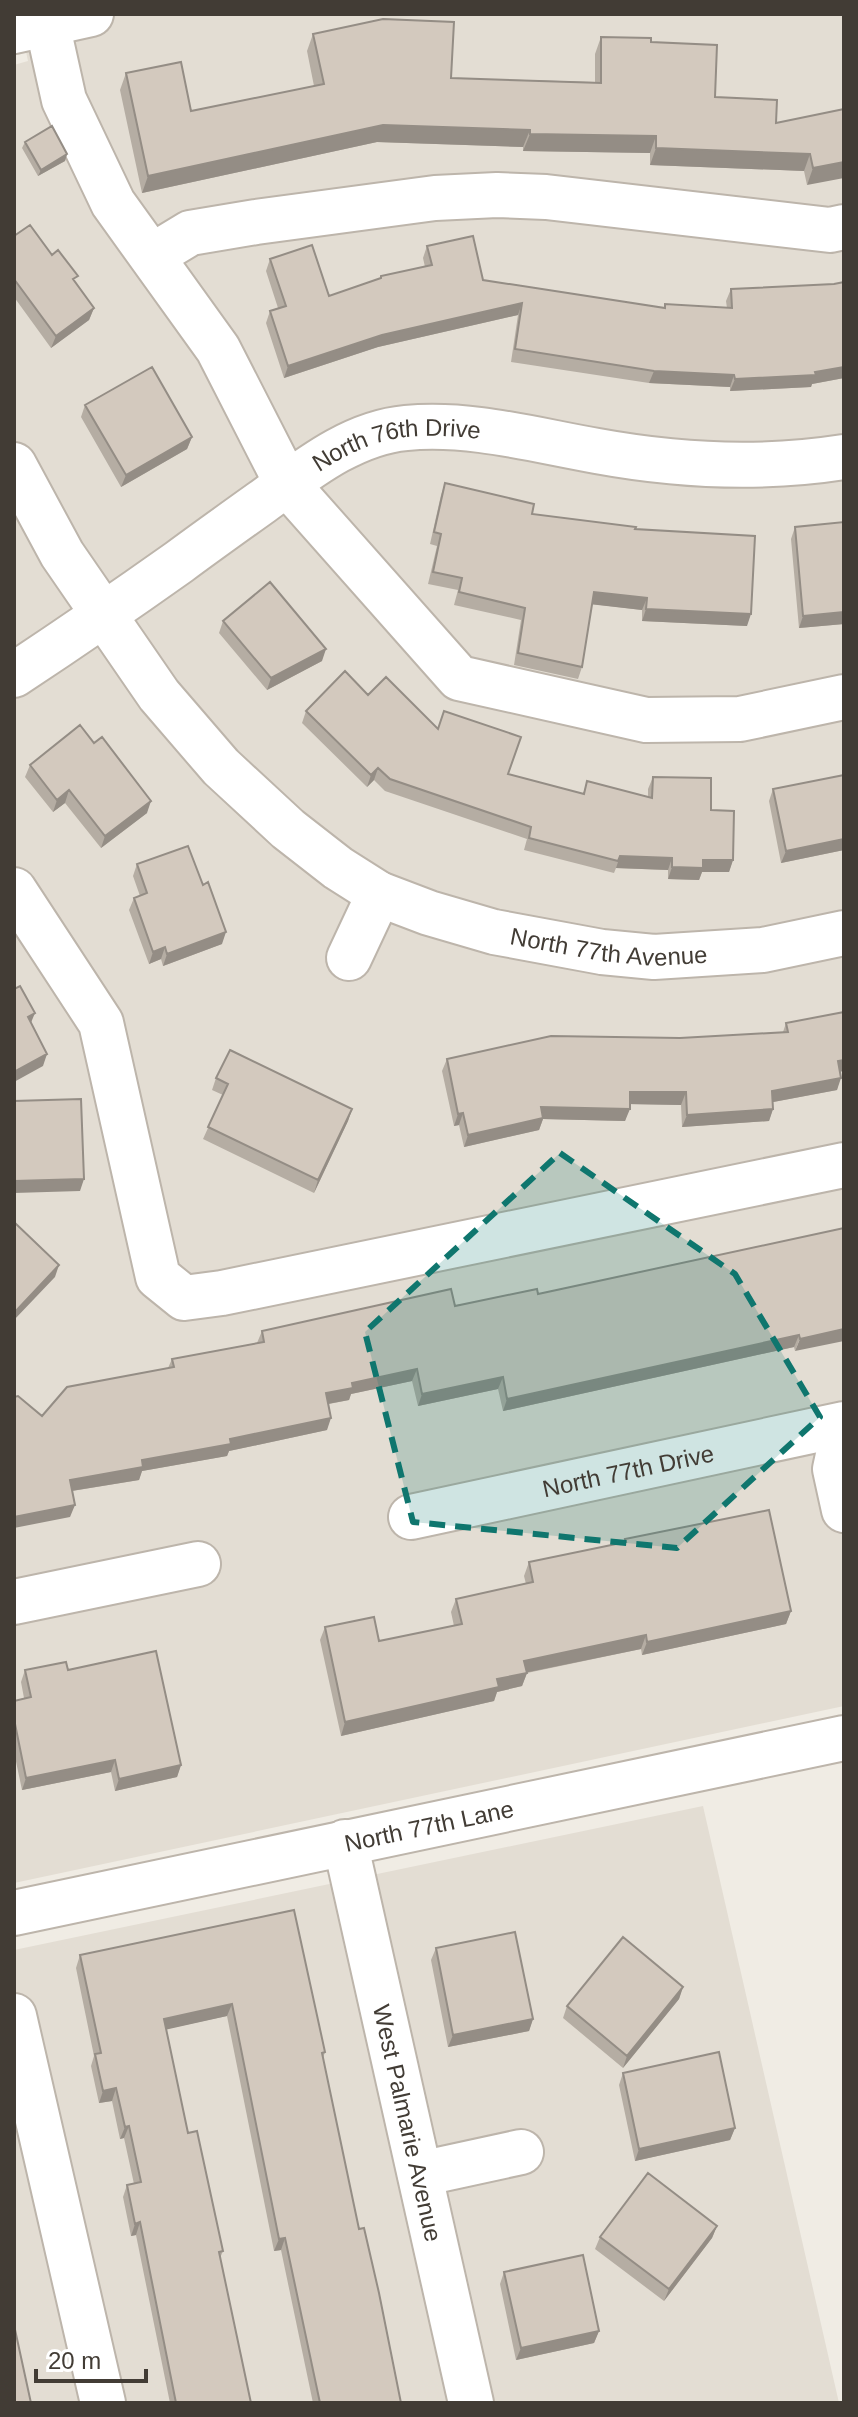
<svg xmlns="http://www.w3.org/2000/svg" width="858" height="2417" font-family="Helvetica,sans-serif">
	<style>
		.residential { fill: #e3ddd3 }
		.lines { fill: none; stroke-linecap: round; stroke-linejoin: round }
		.minor-casing { stroke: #bdb5ab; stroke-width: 48 }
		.minor { stroke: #fff; stroke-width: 44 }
		.wall { fill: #b5ada3 }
		.shaded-wall { fill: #948d85 }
		.building { fill: #d3c9be; stroke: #948d85; stroke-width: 2 }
		.marked { fill: #0f766e; fill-opacity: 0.2; stroke: #0f766e; stroke-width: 6; stroke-dasharray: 16 10; stroke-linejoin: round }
		.labels { text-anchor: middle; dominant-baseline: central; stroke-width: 6; stroke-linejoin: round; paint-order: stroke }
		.street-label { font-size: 24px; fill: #423c35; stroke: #fff }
	</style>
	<rect width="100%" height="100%" fill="#f0ece4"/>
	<path class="residential" d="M18,14H844V1706L14,1883V65L28,61Z
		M703,1806L839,2403H14V1950Z"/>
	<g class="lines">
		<g class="minor-casing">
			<g id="minor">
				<path d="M45,14L64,100L113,203L218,349L287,484L459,678L646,720L740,719L844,697"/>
				<path d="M14,31L91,14"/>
				<path d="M152,256L190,233L256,222L435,198L497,195L546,197L830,230L844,227"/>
				<path id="s1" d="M14,465L62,554L159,695L221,767L288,829L338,868L379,894L429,913L494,932L602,952L654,957L763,950L844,933"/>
				<path id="s2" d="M14,675C70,638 124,601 179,562C206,542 234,522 262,502C305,471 351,433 406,428C471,422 534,440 597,451C679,466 761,470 844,457"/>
				<path d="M14,890L101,1023L158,1277L184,1298L222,1293L844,1165"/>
				<path d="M349,958L379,894"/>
				<path d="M844,1427L835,1469L844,1510"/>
				<path id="s3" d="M411,1517L844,1424"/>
				<path d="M14,1602L198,1564"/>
				<path id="s4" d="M345,1842L471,2403"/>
				<path id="s5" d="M14,1913L844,1738"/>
				<path d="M14,2016L103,2403"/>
				<path d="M420,2174L521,2152"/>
			</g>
		</g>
		<use href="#minor" class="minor"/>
	</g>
	<path class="wall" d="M313,34L451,78L595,82V54L601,37L651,42L715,97L776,123L844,109L807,185L804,171L650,165V153L523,151V147L377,142L142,193L120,90L126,73L191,111L314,86L307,51Z
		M25,142L67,154L65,161L38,176L22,148Z
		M14,236L52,255L75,283L94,308L89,320L51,348L14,297Z
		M427,246L483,280L664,308L665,304L727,308L726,301L731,289L834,284L844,282V378L812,384L811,387L730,391V387L649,383L511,362L518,315L378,347L284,378L266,323L270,311L278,308L266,271L270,259L329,296L380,279L381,276L425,267L423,258Z
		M85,405L192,437L187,449L121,487L81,417Z
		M445,483L532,514L635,529L747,626L642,621V610L592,604L582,667L578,679L514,665L521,620L454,605L458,590L428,584L437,546L430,544L441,495Z
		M844,522V624L799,628L791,539L795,527Z
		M223,621L322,661L267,690L219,633Z
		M368,695L438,728L508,774L583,794L587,781L648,797V789L653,777L711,810L733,860L729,872H702L699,880L668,879V870L616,868L614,873L524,850L527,839L385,791L374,780L367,787L302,723L306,711Z
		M30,765L147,813L101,848L65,803L53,812L25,777Z
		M844,775V850L781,863L769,801L773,789Z
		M137,864L222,944L163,966L161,959L149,964L129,910L134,898L140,896L133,876Z
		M786,1023L840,1072L837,1090L773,1102V1109L769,1121L682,1127L681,1105L630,1104L625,1121L543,1119L539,1130L464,1147L459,1125L454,1126L442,1071L447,1059L680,1038L783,1032Z
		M216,1078L352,1109L348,1121L314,1193L203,1139L223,1095L212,1090Z
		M844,1228L795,1351L794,1347L503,1411L498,1389L418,1406L412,1381L351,1394L349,1400L329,1404L327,1430L229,1451L227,1456L142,1471L139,1480L72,1491L70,1517L42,1416L168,1368L172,1359L257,1343L262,1331L538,1294Z
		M625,1539L791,1611L786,1624L642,1655L641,1649L527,1673L522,1686L497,1692L494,1701L341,1736L320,1640L325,1627L379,1641L454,1626L451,1612L456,1599L526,1584L524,1576L529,1562L624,1542Z
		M25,1670H68L181,1765L177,1777L115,1791L111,1772L22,1790L14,1752V1701L24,1698L21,1682Z
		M294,1910L325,2052L323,2058L359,2229L401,2403H313L281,2250L274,2251L227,2016L166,2029L188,2133L223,2251L220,2258L251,2403H170L136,2235L131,2236L123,2197L127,2185L134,2184L124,2138L120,2139L112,2101L99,2103L91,2066L94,2056L76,1968L80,1955Z
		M436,1948L533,2019L529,2031L448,2047L431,1960Z
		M683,1987L679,1999L623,2068L563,2018L567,2006Z
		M623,2073L735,2128L730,2140L635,2161L619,2085Z
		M717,2226L712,2238L664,2301L595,2249L600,2237Z
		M504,2272L599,2331L594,2343L516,2360L500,2284Z"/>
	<path class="shaded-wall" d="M383,125L530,130L523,147L377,142L142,193L148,176Z
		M530,134L656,136L650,153L523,151Z
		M656,148L810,154L804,171L650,165Z
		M67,154L65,161L38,176L41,170Z
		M844,162V178L807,185L813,168Z
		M522,303L518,315L378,347L284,378L288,366L382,335Z
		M94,308L89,320L51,348L56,336Z
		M844,367V378L812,384L811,387L730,391L735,379L815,372Z
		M654,371L734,375L730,387L649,383Z
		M192,437L187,449L121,487L126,475Z
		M594,592L647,598L642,610L589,604Z
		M646,609L751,614L747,626L642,621Z
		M844,612V624L799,628L803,616Z
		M326,649L322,661L267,690L271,678Z
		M378,768L374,780L367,787L371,775Z
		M69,790L65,803L53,812L57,800Z
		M151,801L147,813L101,848L105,836Z
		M844,839V850L781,863L786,851Z
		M620,856L672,858L668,870L616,868Z
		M703,860H733L729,872H702L699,880L668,879L672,867Z
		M226,932L222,944L163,966L167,954Z
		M165,947L161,959L149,964L153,952Z
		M35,1013L30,1025L28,1017Z
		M47,1054L43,1066L14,1082V1072Z
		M844,1060V1071L834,1073L838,1061Z
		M841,1078L837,1090L768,1103L772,1091Z
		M630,1092H686L681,1105L626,1104Z
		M541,1107L630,1109L625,1121L543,1119L539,1130L464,1147L468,1135Z
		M352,1109L348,1121L314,1193L318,1180Z
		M773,1109L769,1121L682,1127L687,1115Z
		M463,1113L459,1125L454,1126L458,1114Z
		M84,1179L80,1191L14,1193V1181Z
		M59,1265L55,1277L14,1320V1313Z
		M844,1329V1341L795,1351L800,1339Z
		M799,1335L794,1347L503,1411L507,1399Z
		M417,1369L412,1381L351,1394L349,1400L322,1405L326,1393L352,1383Z
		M503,1377L498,1389L418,1406L422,1394Z
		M331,1418L327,1430L229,1451L227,1456L142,1471L139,1480L65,1492L70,1480L142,1460L230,1439Z
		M75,1505L70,1517L14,1528V1517Z
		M791,1611L786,1624L642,1655L647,1642Z
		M646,1635L641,1649L519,1674L524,1661Z
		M527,1673L522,1686L497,1692L494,1701L341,1736L345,1722L497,1679Z
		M115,1760L111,1772L22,1790L26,1778Z
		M181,1765L177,1777L115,1791L119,1779Z
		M683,1987L679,1999L623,2068L627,2056Z
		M232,2004L227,2016L160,2031L164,2019Z
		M533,2019L529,2031L448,2047L453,2035Z
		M116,2088L112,2101L99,2103L103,2091Z
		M129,2126L124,2138L120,2139L125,2127Z
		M735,2128L730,2140L635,2161L639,2149Z
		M140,2222L136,2235L131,2236L135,2224Z
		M717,2226L712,2238L664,2301L669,2289Z
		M285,2238L281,2250L274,2251L279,2239Z
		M599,2331L594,2343L516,2360L521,2348Z"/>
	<path class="building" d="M383,19L454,22L451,78L601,83V37L651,38V42L717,45L715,97L777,100L776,123L844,109V162L813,168L810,154L656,148V136L530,134V130L383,125L148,176L126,73L181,62L191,111L324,84L313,34Z
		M52,126L67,154L41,170L25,142Z
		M30,225L52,255L58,250L78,276L73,279L94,308L56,336L14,279V236Z
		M473,236L483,280L665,308V304L732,308L731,289L834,284L844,282V367L815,372L816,375L735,379L734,375L654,371L515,349L522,303L382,335L288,366L270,311L286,306L270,259L312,245L329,296L381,278V276L432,265L427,246Z
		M152,367L192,437L126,475L85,405Z
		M445,483L534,504L532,514L636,527L635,529L755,536L751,614L646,609L647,598L594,592L582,667L518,653L525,608L459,592L462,578L433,572L441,534L434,532Z
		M844,522V612L803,616L795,527Z
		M270,582L326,649L271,678L223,621Z
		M345,671L368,695L386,677L438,729L444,711L521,737L508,774L584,794L587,781L652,798L653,777L711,778V810L734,811L733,860H703V868L672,867V858L620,856L618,861L529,838L531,827L390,779L378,768L371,775L306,711Z
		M80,725L94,743L102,737L151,801L105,836L69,790L57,800L30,765Z
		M844,775V839L786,851L773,789Z
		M188,846L203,885L208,882L226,932L167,954L165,947L153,952L134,898L147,893L137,864Z
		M20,986L35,1013L28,1017L47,1054L14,1072V989Z
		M844,1012V1060L838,1061L841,1078L772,1091L773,1109L687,1115L686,1092H630V1109L541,1107L543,1118L468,1135L463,1113L458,1114L447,1059L551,1036L680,1038L788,1032L786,1023Z
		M230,1050L352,1109L318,1180L208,1127L228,1084L216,1078Z
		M81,1099L84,1179L14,1181V1101Z
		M14,1222L59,1265L14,1313Z
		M844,1228V1329L800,1339L799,1335L507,1399L503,1377L422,1394L417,1369L352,1383L353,1388L326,1393L331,1418L230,1439L231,1444L142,1460L143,1467L70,1480L75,1505L14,1517V1397L18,1396L42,1416L67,1387L174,1367L172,1359L264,1342L262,1331L451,1289L455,1306L537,1289L538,1294Z
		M769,1510L791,1611L647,1642L646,1635L524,1661L527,1673L497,1679L499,1687L345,1722L325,1627L374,1617L379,1641L462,1624L456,1599L533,1582L529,1562L626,1542L625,1539Z
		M156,1651L181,1765L119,1779L115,1760L26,1778L14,1719V1701L31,1697L25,1670L66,1662L68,1670Z
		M294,1910L325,2052L322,2053L359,2229L364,2228L379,2293L401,2403H320L285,2238L279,2239L232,2004L164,2019L188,2133L197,2131L223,2251L219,2252L251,2403H176L140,2222L135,2224L127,2185L141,2182L129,2126L125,2127L116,2088L103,2091L95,2054L101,2053L80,1955Z
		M515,1932L533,2019L453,2035L436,1948Z
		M623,1937L683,1987L627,2056L567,2006Z
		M719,2052L735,2128L639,2149L623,2073Z
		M648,2173L717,2226L669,2289L600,2237Z
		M583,2255L599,2331L521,2348L504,2272Z
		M14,2325L31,2403H14Z"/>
	<path class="marked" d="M560,1153L735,1274L820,1417L677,1548L413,1522L365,1332Z"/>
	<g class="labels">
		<g class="street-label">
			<text stroke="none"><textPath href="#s2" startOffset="454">North 76th Drive</textPath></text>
			<text stroke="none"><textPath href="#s1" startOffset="808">North 77th Avenue</textPath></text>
			<text stroke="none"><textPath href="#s3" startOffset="222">North 77th Drive</textPath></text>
			<text stroke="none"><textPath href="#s5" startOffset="424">North 77th Lane</textPath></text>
			<text stroke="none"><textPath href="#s4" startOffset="288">West Palmarie Avenue</textPath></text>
		</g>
	</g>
	<rect width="858" height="2417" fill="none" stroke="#423c35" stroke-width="32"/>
	<path d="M36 2369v12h110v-12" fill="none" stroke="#423c35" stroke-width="4"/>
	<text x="48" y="2369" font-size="24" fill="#423c35" stroke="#ffffff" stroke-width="6" paint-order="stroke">20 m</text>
</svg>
